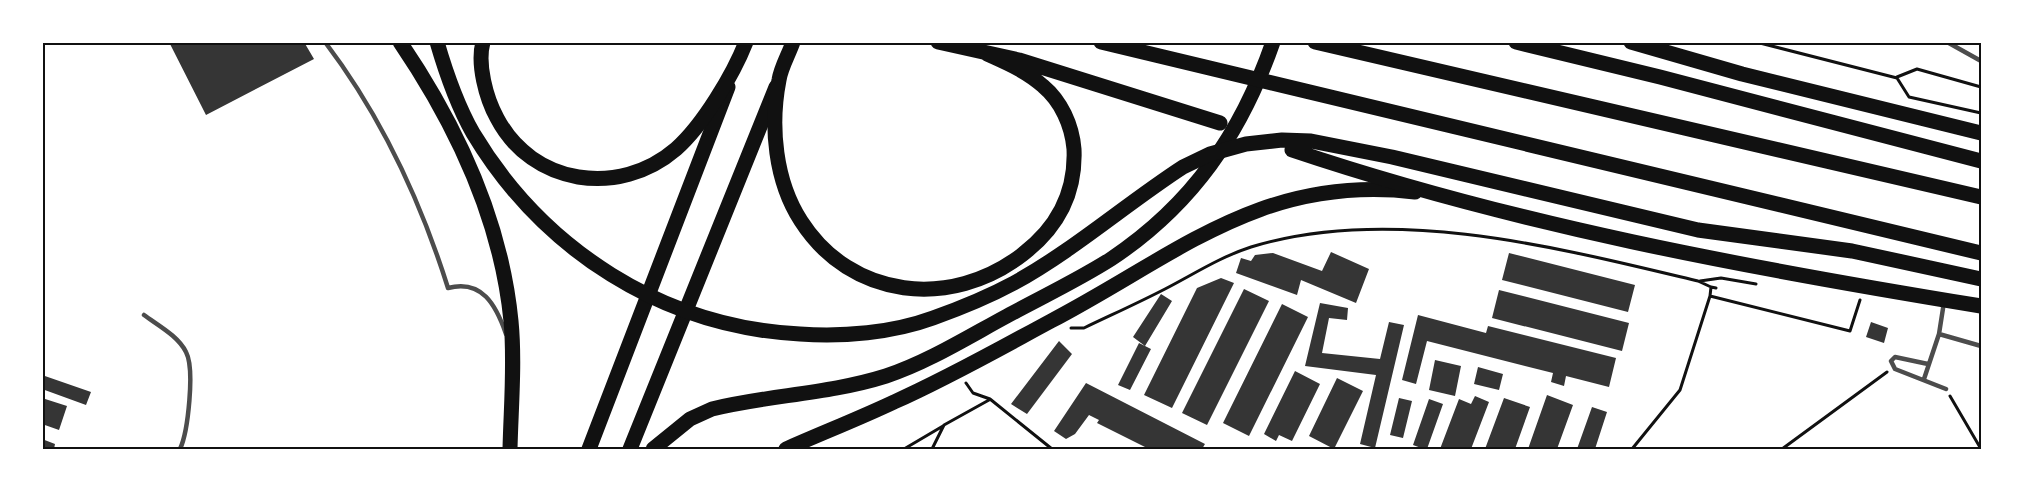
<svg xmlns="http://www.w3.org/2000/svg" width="2023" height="491" font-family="'Golos Text',sans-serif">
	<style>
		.building { fill: #353535 }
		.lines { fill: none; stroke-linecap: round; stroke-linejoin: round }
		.path { stroke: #111; stroke-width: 3 }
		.service { stroke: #4c4c4c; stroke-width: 4.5 }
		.primary { stroke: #111; stroke-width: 15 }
		.trunk { stroke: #111; stroke-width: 15 }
		.neatline { fill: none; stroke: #111; stroke-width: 2 }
	</style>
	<rect width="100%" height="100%" fill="#fff"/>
	<path class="building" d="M169,42H304L314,59L206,115Z
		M1331,252L1369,269L1356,303L1301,280L1297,295L1236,273L1241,258L1251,261L1255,255L1273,253L1322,271Z
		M1509,253L1635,285L1628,312L1502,280Z
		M1221,278L1234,283L1172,408L1144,395L1197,288Z
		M1244,289L1269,301L1207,425L1182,413Z
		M1499,290L1629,323L1622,351L1492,318Z
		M1161,294L1172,301L1145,346L1151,349L1130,390L1118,385L1139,343L1145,346L1133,337Z
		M1320,303L1348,308L1347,320L1329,318L1322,353L1380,359L1389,322L1404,325L1375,448L1360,444L1376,375L1305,366Z
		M1282,304L1308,317L1249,436L1223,423Z
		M1418,315L1486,333L1488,326L1616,358L1609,387L1566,376L1564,386L1551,382L1553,373L1427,341L1416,384L1402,380Z
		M1871,322L1888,328L1884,343L1866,337Z
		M1059,341L1072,354L1027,414L1011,404Z
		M1435,360L1461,366L1455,396L1429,390Z
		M1478,367L1503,374L1499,390L1474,384Z
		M1295,371L1320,384L1292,441L1279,435L1276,441L1264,434Z
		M42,375L91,392L86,405L42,389Z
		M1337,378L1363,391L1334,449L1309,436Z
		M1086,383L1205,444L1202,449H1149L1097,423L1099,420L1089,415L1075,434L1066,439L1054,431Z
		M1547,395L1573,405L1557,449H1528Z
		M1475,396L1489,402L1471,449H1440L1459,399L1471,404Z
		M42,398L67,406L59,430L42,424Z
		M1399,398L1412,401L1403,438L1390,435Z
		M1504,398L1530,407L1515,449H1485Z
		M1429,399L1443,404L1427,449H1424L1413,445Z
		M1592,407L1607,412L1595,449H1577Z
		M42,439L55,444L54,449H42Z"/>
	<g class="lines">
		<path class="path" d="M1756,42L1897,78L1909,97L1981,113
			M1897,77L1917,69L1981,87
			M1700,281L1721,278L1756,284
			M1716,288L1711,287L1710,296L1850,331L1860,300
			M1071,328H1084C1111,315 1138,303 1165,289C1194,274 1220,257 1251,247C1391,204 1560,248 1698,281L1711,287
			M966,383L973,393L990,399L1052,449
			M1950,396L1981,449
			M904,449L943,426
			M932,449L944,425L989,400
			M1632,449L1680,390L1710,296
			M1782,449L1887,372"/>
		<path class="service" d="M325,42C382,117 420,199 448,288C482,279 496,305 506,334
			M1947,42L1981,61
			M1944,302L1939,334L1981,346
			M144,315C159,326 178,336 186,352C195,369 188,432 180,449
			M1928,364L1895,357L1891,361L1895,369L1946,389
			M1924,379L1939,334"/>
		<path class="primary" d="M400,42C457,126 501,219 511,321C515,362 511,407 510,449
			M1631,42L1742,74L1981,133
			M589,449L728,87
			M630,449L776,87
			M653,449L690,419L712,409C769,395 829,394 886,376C928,362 968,337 1007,316C1042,297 1078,280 1111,259C1192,205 1241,134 1273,42
			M786,449C822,433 858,419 894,402C948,378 999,349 1051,321C1177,255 1262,174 1415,192"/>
		<path class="trunk" d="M437,42C446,73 457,105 473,133C543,250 663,327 800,334C843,337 892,333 933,318C961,308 988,297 1014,283C1074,250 1126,204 1183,167L1210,154L1246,144L1282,140L1311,141L1392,157L1698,230L1852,251L1981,279
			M483,42C477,64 486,98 497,118C532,185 619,198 676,149C703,125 733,75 746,42
			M793,42C789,54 781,67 779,80C770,126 775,181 801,221C851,299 951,310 1023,254C1057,228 1076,193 1074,149C1072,125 1061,101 1043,86C1026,71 1007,63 987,54
			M938,42L1019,60L1220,123
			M1101,42L1981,253
			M1315,42L1981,197
			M1516,42L1660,77L1981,161
			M1292,150C1515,225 1748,268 1981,306"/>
	</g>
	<rect width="2023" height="491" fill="none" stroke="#ffffff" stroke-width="87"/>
	<rect x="44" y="44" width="1936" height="404" class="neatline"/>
</svg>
